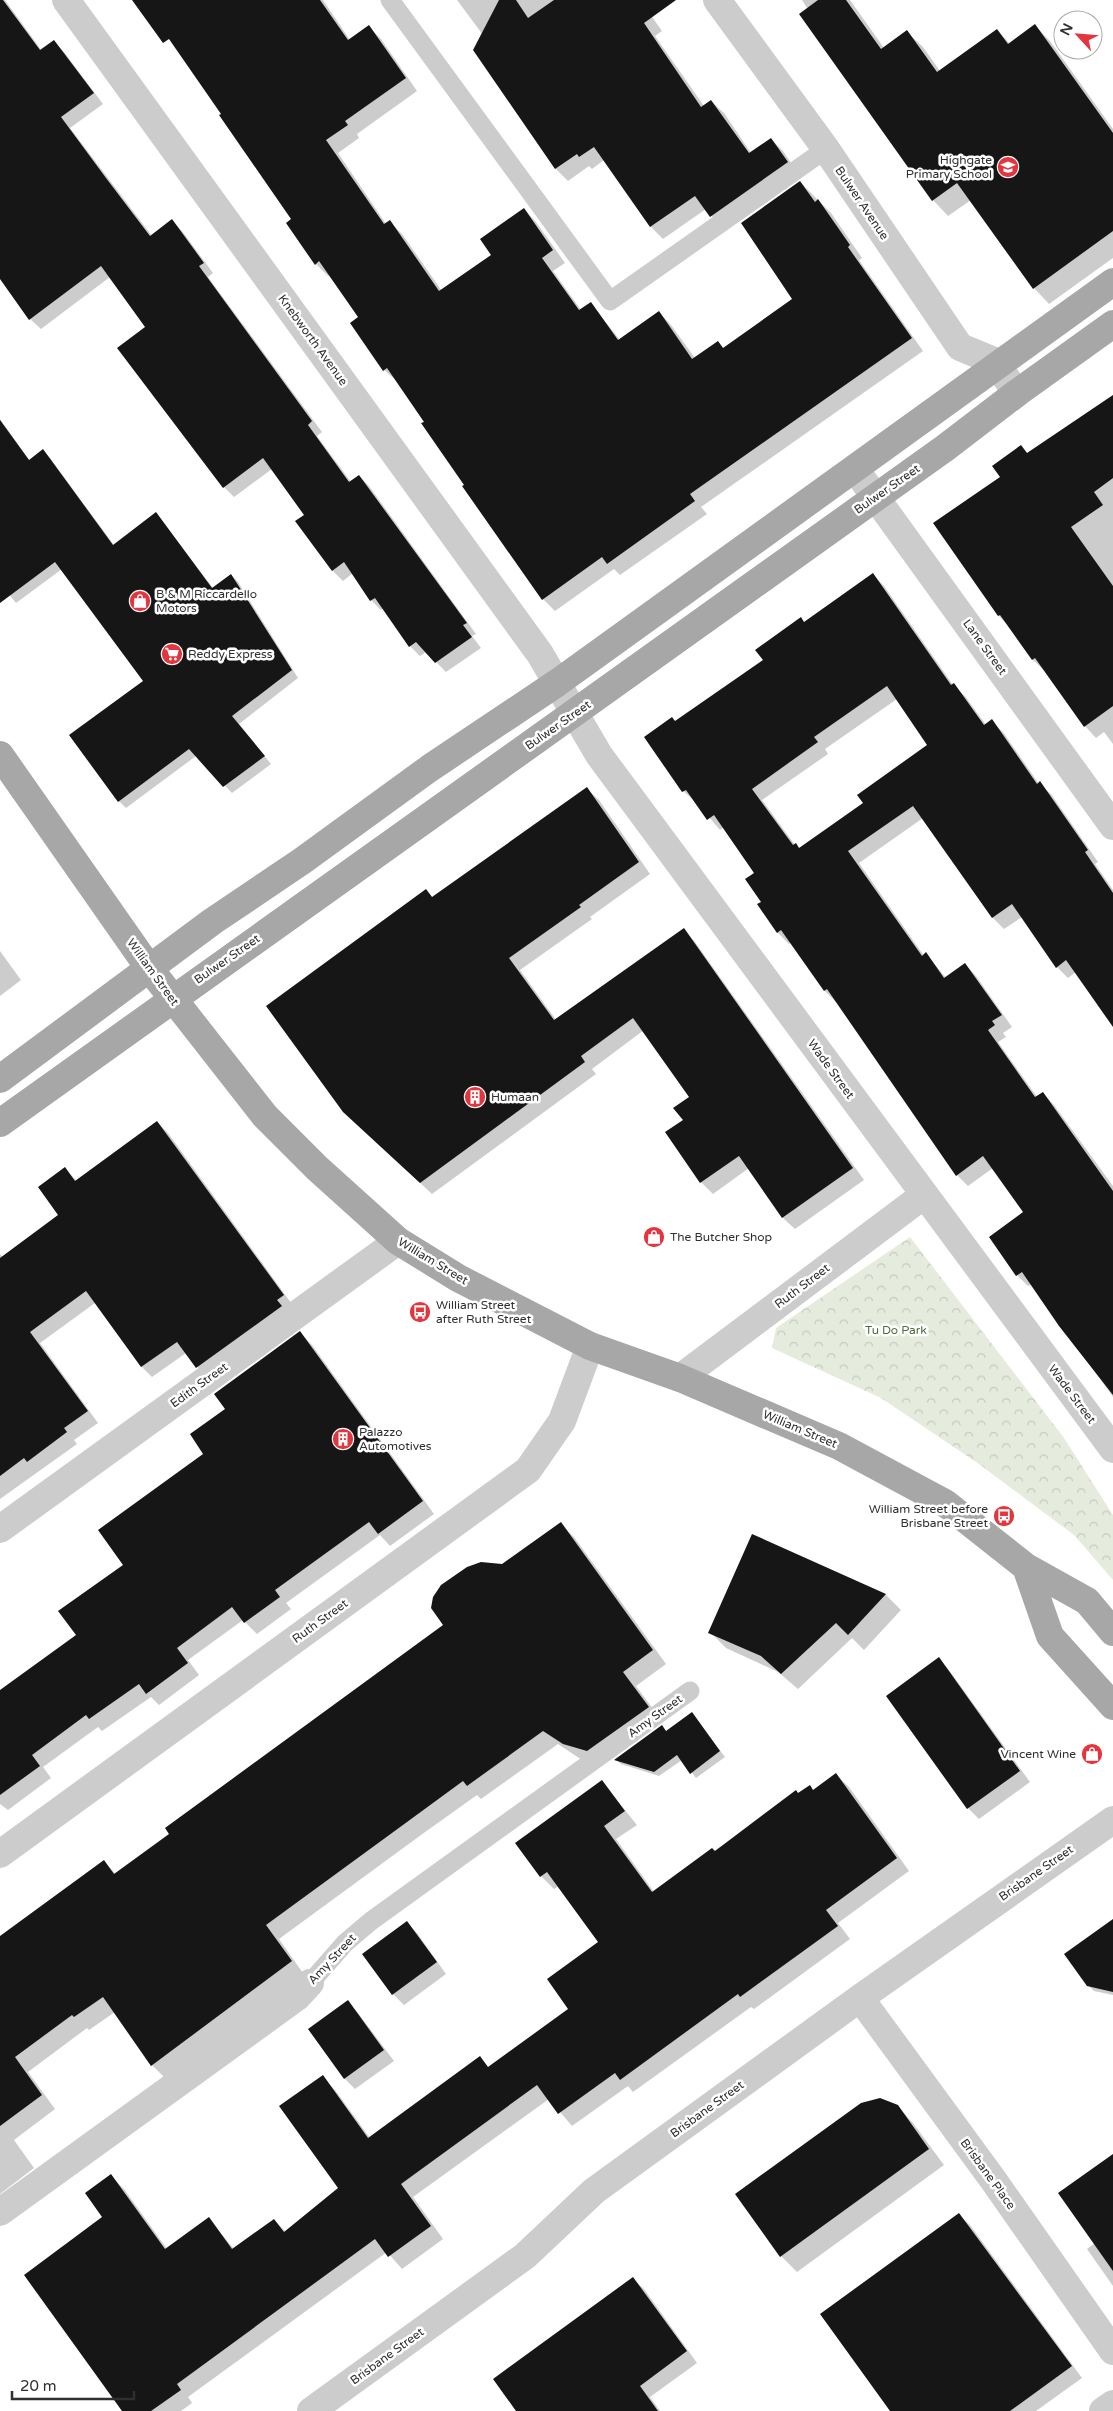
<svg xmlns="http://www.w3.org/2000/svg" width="1113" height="2411" font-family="'Varela Round',sans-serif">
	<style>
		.park { fill: url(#park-crowns) }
		.shadow { fill: #0003; fill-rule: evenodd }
		.building { fill: #161616; fill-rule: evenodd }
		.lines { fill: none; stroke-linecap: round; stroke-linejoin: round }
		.lane { stroke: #ccc; stroke-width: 19 }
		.street { stroke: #ccc; stroke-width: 28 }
		.primary { stroke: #a7a7a7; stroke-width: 28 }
		.labels { text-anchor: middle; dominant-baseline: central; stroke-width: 5; stroke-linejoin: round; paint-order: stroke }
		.poi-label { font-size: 12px; fill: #2f2f2f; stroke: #fff; text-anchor: start }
		.street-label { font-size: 12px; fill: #2f2f2f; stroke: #fff }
		.park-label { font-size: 12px; fill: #516b3d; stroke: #fff }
	</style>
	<defs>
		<pattern id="park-crowns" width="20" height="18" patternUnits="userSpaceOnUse" patternTransform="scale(1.25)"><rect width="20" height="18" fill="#e5ecde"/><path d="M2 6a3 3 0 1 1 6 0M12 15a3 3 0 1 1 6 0" fill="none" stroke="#c5cbbf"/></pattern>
	</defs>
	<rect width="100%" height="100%" fill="#fff"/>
	<path class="park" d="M910,1237L1064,1438L1113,1515V1580L1074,1535L979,1464L881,1398L772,1348L776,1328Z"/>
	<path class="shadow" d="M0,0H5L42,51L54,42L64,52L103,104L70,128L152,236L172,221L182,231L213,273L208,277L322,432L317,436L351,482L359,476L369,486L476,634L472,636L481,648L446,672L426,652L420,656L410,646L384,608L381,610L371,600L353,573L343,581L333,571L306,515L272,469L234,497L224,487L147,327L110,277L41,329L30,319L0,277Z
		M134,0H323L350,40L369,27L381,39L417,91L357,134L359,138L338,153L386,224L389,221L402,234L442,291L493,255L524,209L536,222L565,263L553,271L581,310L591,304L620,340L659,312L671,325L695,358L718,342L724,349L794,299L800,182L831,213L862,258L859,260L923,351L701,507L707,514L620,575L614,569L555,611L543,599L398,382L384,370L360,318L330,275L328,276L316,264L293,220L163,28Z
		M457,0H640L662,31L655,36L704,106L711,101L724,113L751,153L771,139L783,151L799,175L723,229L706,209L663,239L651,227L604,160L592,169L589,166L568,181L556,169L475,50L483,35Z
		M802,0H850L884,48L907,32L923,47L940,71L997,30L1010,44L1035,26L1050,41L1113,129V258L1049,304L1034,288L971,200L948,216L933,200Z
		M1113,397V744L1104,732L1096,738L1085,726L1045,671L1033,660L1010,627L999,616L1002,477L1021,447L1028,454Z
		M0,419L30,461L43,451L50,458L114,545L156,513L213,588L231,575L238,582L298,678L239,724L271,764L232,793L196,756L126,808L119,801L144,681L62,569L16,603L0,583Z
		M873,575L884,586L953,685L965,696L986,725L991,721L1003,732L1039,784L1051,794L1098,862L1095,864L1113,890V1025L1076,972L1068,978L1057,967L1022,917L1004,929L993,918L923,818L859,863L924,956L926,954L946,978L965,964L976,976L1012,1027L1003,1033L1006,1037L998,1042L1037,1097L1043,1093L1054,1105L1113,1186V1397L1032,1284L1028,1286L1017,1275L1025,1213L993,1168L968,1186L957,1175L836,1002L825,991L791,942L789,944L778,933L758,905L763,902L756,873L724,827L720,830L696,802L683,791L676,722L764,660L805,623ZM897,699L929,746L865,804L800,848L795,845L762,800L828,754L825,749Z
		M587,789L599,800L650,874L590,917L592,919L520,970L556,1020L684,930L695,942L864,1180L795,1229L783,1218L749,1168L713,1194L701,1182L684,1120L690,1097L644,1030L592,1069L596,1074L432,1194L356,1123L425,890L433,898Z
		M0,951L21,980L0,996Z
		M157,1122L168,1133L294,1307L207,1378L186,1353L152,1377L142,1367L95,1303L40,1343L98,1423L74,1440L77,1444L0,1499V1254L3,1257L60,1215L65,1169L77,1181Z
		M300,1333L312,1345L434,1514L390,1546L380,1535L286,1603L291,1609L257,1634L243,1620L188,1660L199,1675L159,1705L151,1697L102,1731L98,1727L43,1767L51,1778L8,1810L0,1804V1691L77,1635L205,1454L226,1409Z
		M560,1524L574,1537L666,1664L636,1686L662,1721L601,1765L579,1758L558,1744L481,1799L477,1795L421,1835L279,1939L305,1976L166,2079L152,2065L115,2012L89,2030L87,2028L28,2072L55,2109L14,2140L34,2168L0,2194V1938L104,1862L116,1874L171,1834L444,1625L502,1566Z
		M753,1536L886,1595L901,1610L864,1650L852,1638L798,1689L778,1672L726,1648L710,1632Z
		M938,1659L949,1670L1030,1782L979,1819L968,1808L887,1696Z
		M692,1713L725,1757L696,1778L682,1760L659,1776L621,1764L616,1760L662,1727L667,1732Z
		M836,1775L849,1787L909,1871L838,1923L850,1939L754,2009L751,2007L633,2092L628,2086L572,2126L549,2099L413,2197L443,2239L402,2269L387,2252L188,2397L192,2403L181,2411H123L104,2217L111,2176L124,2189L167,2249L209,2219L234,2249L274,2220L286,2232L340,2188L322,2077L335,2090L370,2138L480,2058L489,2068L570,2009L600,1942L559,1886L554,1889L541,1876L602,1782L637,1825L616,1839L654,1892L810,1786L814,1791Z
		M1113,1920V1995L1094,1991L1088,1985Z
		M407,1923L417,1933L446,1974L404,2005L393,1994Z
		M348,2002L358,2013L394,2061L355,2089L345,2079L310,2030Z
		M897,2106L913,2123L944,2165L797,2272L781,2256L737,2195Z
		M1113,2166V2286L1087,2249L1095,2243Z
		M959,2215L970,2225L1082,2378L1036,2411H892Z
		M633,2279L644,2289L697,2363L650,2397L660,2411H517Z"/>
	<path class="building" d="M0,0H3L40,50L54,40L94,93L61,117L106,178L150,236L172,219L204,263L199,266L312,421L308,425L349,482L359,475L467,623L463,625L472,637L435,663L416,642L409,647L375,598L370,601L344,562L332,571L295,521L304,515L263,458L223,488L117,348L145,327L101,266L29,320L0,279Z
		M132,0H320L348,40L369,25L406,78L345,121L348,125L326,140L384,224L390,220L439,291L491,255L480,239L524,208L553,250L542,258L579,310L591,302L618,340L659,311L692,359L718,341L723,348L792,299L741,223L800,181L815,202L818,199L850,245L848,247L912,338L690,494L695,501L607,564L602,557L542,600L462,486L464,485L421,423L424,422L387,368L383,371L350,323L358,317L319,261L315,265L286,223L291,219L219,115L221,114L169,39L163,43Z
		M499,0H516L528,18L554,0H676L644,23L701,107L711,100L749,153L771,138L788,162L710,217L695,196L650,227L594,147L579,157L577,154L555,169L473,50Z
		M818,0H846L881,49L907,30L937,72L997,29L1008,44L1035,24L1113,133V231L1033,289L957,183L932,201L799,14Z
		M1113,395V478L1094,492L1103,505L1071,527L1113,586V706L1084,727L1035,658L1032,660L1000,615L998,616L933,523L1000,477L992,466L1021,445L1027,453Z
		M0,420L29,460L43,449L113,545L156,512L212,588L231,574L292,670L232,716L265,756L223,787L189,749L118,802L69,735L143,681L55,562L0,603Z
		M873,573L951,685L954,683L984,725L992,719L1037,784L1040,781L1088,850L1085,852L1113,893V1027L1066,960L1056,968L1012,904L992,918L913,806L848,851L922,956L926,952L944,978L965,963L1002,1015L992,1021L995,1025L988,1030L1035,1097L1043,1092L1113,1191V1395L1059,1326L1022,1272L1016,1276L989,1237L1023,1212L983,1156L956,1176L827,989L824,991L781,930L777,933L757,904L761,902L745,879L754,873L714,815L707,820L686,790L682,792L644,737L672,717L675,721L763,660L755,650L801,617L804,622ZM887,686L927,745L857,795L863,803L799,848L796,843L793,845L752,789L818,742L814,737Z
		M587,787L639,862L579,905L581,907L509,958L554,1020L684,928L853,1168L782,1218L739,1156L700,1183L665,1132L683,1120L673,1108L689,1097L633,1018L581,1056L585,1062L420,1183L343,1112L266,1006L426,889L432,897Z
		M157,1121L284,1295L277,1300L282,1306L196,1368L177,1342L141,1367L86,1291L30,1332L88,1411L64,1428L67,1432L27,1462L24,1458L0,1476V1258L58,1215L38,1187L65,1167L75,1181Z
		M300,1331L423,1501L378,1534L369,1522L275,1590L280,1597L244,1623L232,1607L177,1648L188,1663L146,1694L139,1684L89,1719L86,1715L32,1755L40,1766L0,1795V1690L76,1635L58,1611L123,1565L98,1530L203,1454L190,1434L225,1409L214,1394Z
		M561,1522L653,1650L623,1672L649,1707L587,1751L563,1744L543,1731L467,1786L463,1781L407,1822L266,1925L292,1961L151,2066L103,1997L74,2017L72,2015L15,2057L42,2095L0,2126V1936L104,1860L114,1874L169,1834L165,1828L443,1625L431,1608L433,1597L441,1585L467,1567L481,1562L502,1564Z
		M752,1534L886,1594L848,1635L836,1623L781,1674L761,1656L708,1633Z
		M939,1657L1020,1771L967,1809L886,1696Z
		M692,1712L720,1751L690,1774L677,1755L654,1772L614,1760L662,1725L666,1731Z
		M836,1773L897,1858L826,1910L838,1926L740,1997L738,1994L620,2080L615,2073L558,2114L537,2085L401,2184L431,2226L388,2257L375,2239L177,2384L181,2390L151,2411H122L24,2275L102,2217L85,2193L111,2174L165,2249L209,2217L232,2249L274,2219L284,2232L338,2188L279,2106L323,2075L368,2138L480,2056L488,2067L568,2009L547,1979L598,1942L547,1872L540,1877L515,1843L602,1780L625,1811L604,1826L652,1892L712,1848L715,1851L796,1790L798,1793L810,1785L813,1790Z
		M1113,1919V1992L1087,1986L1064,1954Z
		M407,1921L437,1962L392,1995L362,1954Z
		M348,2000L384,2050L344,2079L308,2029Z
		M880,2098L898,2105L929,2149L780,2257L735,2194L861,2103Z
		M1113,2154V2271L1058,2193Z
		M959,2213L1072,2366L1010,2411H890L820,2314Z
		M633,2277L687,2351L640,2386L658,2411H516L493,2379Z"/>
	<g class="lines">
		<path class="lane" d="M390,0L610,301L826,149
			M310,1983L345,1943L371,1921L690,1691"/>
		<path class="street" d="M66,0L540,654L599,755L1113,1449
			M717,0L826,149L960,347L994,361L1017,393
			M855,469L1113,826
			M680,1378L924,1195
			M0,1529L398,1241
			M0,1854L528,1470L562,1421L590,1346
			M860,1998L994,2181L1113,2351
			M0,2212L297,1997L310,1983
			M311,2411L525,2256L594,2191L860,1998L1113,1820
			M1103,2411L1113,2404"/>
		<path class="primary" d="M0,755L149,968L265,1116L317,1168L398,1241L458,1278L590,1346L680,1378L839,1446L945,1503L1026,1567L1087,1601L1113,1632
			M0,1079L213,921L302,861L430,768L557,683L1113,282
			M0,1123L945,448L1017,393L1113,324
			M1026,1567L1050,1636L1113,1706"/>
	</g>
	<defs>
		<g id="school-disc" transform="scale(1.125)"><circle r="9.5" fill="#e3353d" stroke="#fff"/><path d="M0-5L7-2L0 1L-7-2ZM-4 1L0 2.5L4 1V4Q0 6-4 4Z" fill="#fff"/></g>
		<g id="shop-disc" transform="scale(1.125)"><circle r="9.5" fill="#e3353d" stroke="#fff"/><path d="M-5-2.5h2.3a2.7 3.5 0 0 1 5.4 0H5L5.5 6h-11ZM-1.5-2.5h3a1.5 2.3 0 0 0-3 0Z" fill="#fff"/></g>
		<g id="supermarket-disc" transform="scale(1.125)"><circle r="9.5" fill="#e3353d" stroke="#fff"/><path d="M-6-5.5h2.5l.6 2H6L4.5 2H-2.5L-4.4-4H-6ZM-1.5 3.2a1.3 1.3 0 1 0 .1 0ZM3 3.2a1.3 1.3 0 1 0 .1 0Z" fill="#fff"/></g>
		<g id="building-disc" transform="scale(1.125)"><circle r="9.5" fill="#e3353d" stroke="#fff"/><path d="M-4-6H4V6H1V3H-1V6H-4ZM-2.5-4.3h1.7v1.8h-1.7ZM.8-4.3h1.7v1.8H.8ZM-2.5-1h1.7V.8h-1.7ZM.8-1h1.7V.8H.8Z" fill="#fff"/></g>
		<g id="bus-disc" transform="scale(1.125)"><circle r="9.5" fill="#e3353d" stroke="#fff"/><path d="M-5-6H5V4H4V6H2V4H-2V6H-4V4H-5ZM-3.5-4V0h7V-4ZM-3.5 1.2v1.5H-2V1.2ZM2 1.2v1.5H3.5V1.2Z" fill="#fff"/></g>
	</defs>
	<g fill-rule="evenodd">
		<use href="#school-disc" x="1008" y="167"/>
		<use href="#shop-disc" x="140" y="601"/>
		<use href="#supermarket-disc" x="172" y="654"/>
		<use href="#building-disc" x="475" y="1097"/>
		<use href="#shop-disc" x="654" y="1237"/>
		<use href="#bus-disc" x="420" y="1312"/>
		<use href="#building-disc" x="343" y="1439"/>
		<use href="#bus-disc" x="1004" y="1516"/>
		<use href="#shop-disc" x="1092" y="1754"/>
	</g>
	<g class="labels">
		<g class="poi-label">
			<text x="992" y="160" text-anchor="end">Highgate<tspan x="992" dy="14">Primary School</tspan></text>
			<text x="156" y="594">B &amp; M Riccardello<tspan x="156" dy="14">Motors</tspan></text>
			<text x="188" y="654">Reddy Express</text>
			<text x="491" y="1097">Humaan</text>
			<text x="670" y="1237">The Butcher Shop</text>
			<text x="436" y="1305">William Street<tspan x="436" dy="14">after Ruth Street</tspan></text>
			<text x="359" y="1432">Palazzo<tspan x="359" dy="14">Automotives</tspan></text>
			<text x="988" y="1509" text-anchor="end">William Street before<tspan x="988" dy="14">Brisbane Street</tspan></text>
			<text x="1076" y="1754" text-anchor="end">Vincent Wine</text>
		</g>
		<g class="street-label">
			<text transform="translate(862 203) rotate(56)">Bulwer Avenue</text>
			<text transform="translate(313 340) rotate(54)">Knebworth Avenue</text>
			<text transform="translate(887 489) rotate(-35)">Bulwer Street</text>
			<text transform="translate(985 647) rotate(54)">Lane Street</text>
			<text transform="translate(558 725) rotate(-35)">Bulwer Street</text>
			<text transform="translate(227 959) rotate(-35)">Bulwer Street</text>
			<text transform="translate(153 972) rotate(54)">William Street</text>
			<text transform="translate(831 1069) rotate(54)">Wade Street</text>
			<text transform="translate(433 1261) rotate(31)">William Street</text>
			<text transform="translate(802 1286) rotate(-37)">Ruth Street</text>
			<text transform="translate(199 1385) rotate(-36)">Edith Street</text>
			<text transform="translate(1072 1394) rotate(53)">Wade Street</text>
			<text transform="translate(800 1429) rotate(23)">William Street</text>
			<text transform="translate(320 1621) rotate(-36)">Ruth Street</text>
			<text transform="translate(655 1716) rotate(-36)">Amy Street</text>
			<text transform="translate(1036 1873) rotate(-35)">Brisbane Street</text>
			<text transform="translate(332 1959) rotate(-47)">Amy Street</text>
			<text transform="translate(707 2109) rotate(-36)">Brisbane Street</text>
			<text transform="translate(988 2174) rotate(54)">Brisbane Place</text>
			<text transform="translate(387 2356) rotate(-36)">Brisbane Street</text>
		</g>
		<g class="park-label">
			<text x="896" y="1330">Tu Do Park</text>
		</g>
	</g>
	<g transform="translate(1078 35) rotate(296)"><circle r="24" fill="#ffffff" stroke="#acacac"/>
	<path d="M0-4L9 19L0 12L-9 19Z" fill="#e3353d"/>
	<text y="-8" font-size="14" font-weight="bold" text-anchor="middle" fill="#2f2f2f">N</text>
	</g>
	<path d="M12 2391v8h122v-8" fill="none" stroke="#2f2f2f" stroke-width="2.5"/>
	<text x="20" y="2391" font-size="15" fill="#2f2f2f" stroke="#ffffff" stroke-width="4" paint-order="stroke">20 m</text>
</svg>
